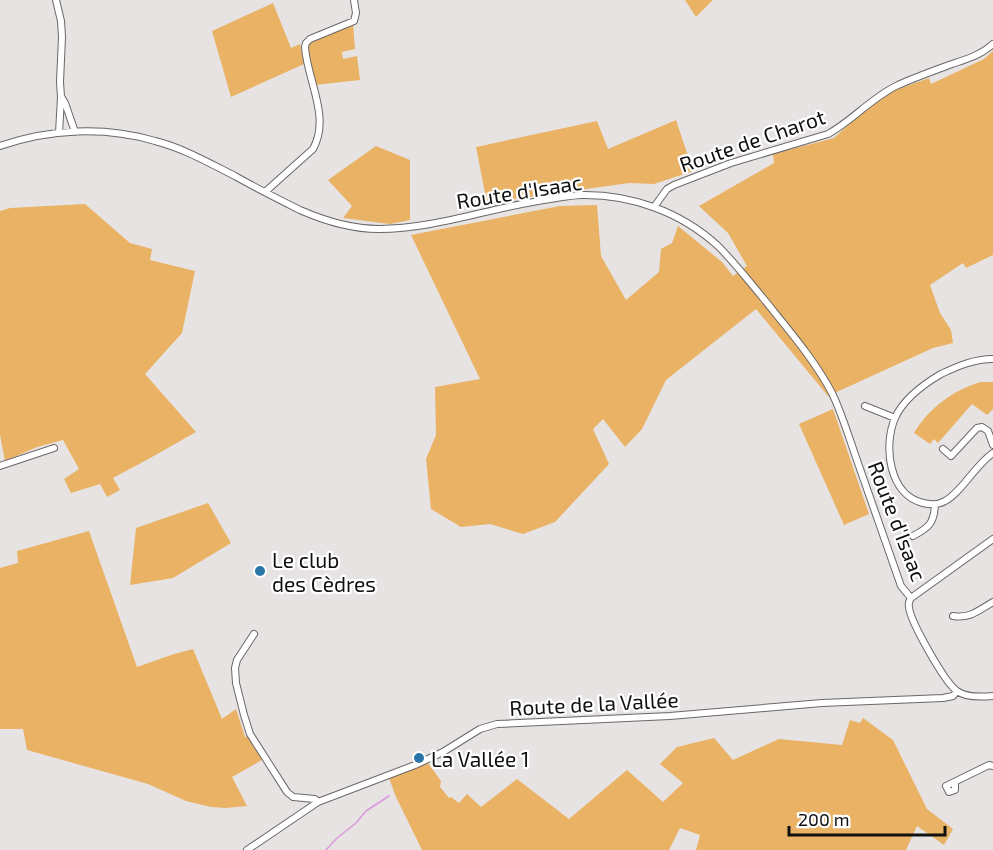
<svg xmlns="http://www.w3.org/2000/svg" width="993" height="850" font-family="'Exo 2',sans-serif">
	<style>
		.green { fill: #e9b264 }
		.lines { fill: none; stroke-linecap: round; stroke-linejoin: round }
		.stream { stroke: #da98dd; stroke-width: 1.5 }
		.minor-casing { stroke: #6b6767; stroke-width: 8 }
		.minor { stroke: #fff; stroke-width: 6 }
		.poi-dot { fill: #2a75a8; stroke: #fff; stroke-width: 2 }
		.labels { text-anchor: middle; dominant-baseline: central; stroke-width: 4.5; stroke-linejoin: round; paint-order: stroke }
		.street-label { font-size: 21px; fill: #111010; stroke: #fff }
		.poi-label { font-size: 21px; fill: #111010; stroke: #fff; text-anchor: start }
	</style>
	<rect width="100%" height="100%" fill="#e8e3e3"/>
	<path class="green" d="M685,0H713L696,17Z
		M273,3L291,48L300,44L304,64L231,97L212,31Z
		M353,24L355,49L342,52L343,59L357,56L360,80L315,85L307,46L310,41Z
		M993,51V255L966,268L963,263L930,285L940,313L951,330L953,343L933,348L828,396L756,309L666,380L642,429L625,447L603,419L593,429L609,464L555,522L523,534L490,524L461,527L431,509L426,459L436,435L435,387L480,379L411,235L560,206L597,205L601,256L626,300L659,272L661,249L672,243L678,226L722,262L733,276L747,266L728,233L699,206L774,163L773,154L834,138L865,110L893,91L929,78L931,84L984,59Z
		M676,120L693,171L654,184L629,183L487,203L476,147L597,121L608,149Z
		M376,146L410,160V220L390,224L343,218L352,206L328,180Z
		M85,204L130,243L152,249L150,260L195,271L182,333L145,374L196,432L152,457L113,478L120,490L107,497L100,484L71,493L64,479L79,469L63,440L37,447L5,461L0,435V211L10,208Z
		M981,382H993V409L987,415L972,404L938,443L934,439L930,444L914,433C929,408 953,390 981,382Z
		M833,409L869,514L844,525L799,424Z
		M208,503L231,543L173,578L130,585L136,528Z
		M89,531L137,667L174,654L193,649L222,719L236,709L245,737H248L262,760L232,777L247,806L226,808L211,807L186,801L148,784L27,750L23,729H0V568L18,563L17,551Z
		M863,718L893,740L927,809L953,829L944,845L917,826L906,850H696L700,835L680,828L669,850H422L396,797L389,778L428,763L441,781L440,787L449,798L451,797L459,803L467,794L481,807L517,779L569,819L627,770L663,802L683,783L660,764L677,747L714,738L733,760L779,739L842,745L850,720L860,723Z"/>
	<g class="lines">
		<path class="stream" d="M326,850L337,838L356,823L366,811L389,796"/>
		<g class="minor-casing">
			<path id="minor" d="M56,0L61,21L62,37L60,82L61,97L59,133
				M62,98L65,103L75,132
				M0,146C49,129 104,126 155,141C183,148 209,163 235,176C256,188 278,199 300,210C325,221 352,229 379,229C429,229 478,212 527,203C545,200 563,196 581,195C631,194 681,212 718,246C734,262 748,280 763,298C787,328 814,359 832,393C843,416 850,441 859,466C873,506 887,546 901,586L911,598
				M265,192L313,149C331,117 307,80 305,47L306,43L310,39L354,21L356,13L354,0
				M654,207L667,189L674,185L731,163L828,134C852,121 870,99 896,86C913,78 933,71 952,64C967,59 981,55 993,44
				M993,359C974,359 958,366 941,374C924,384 903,400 895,418C883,446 889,495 923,503C931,505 938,505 945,501C962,492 975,465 993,453
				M865,406L895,418
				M943,449L951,456L977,428L982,427L988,431L993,445
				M0,466L54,448
				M913,536C928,528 934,524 935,505
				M911,598C909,602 908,602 909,607C910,621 945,683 957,691C966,698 982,697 993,696
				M911,598L993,539
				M953,616C970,619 979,610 993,602
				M254,634L237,660L235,668L236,683L244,715L250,734L287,792L293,797L315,799L318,802
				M955,782V790L949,792L946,786L989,765L993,766
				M247,850L318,802L415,765L443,752L480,729L497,724L670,716L822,703L943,698L953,696L957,691"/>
		</g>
		<use href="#minor" class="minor"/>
	</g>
	<g class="poi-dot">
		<circle cx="260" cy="571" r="6"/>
		<circle cx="419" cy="758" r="6"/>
	</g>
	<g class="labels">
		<g class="street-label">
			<text transform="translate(752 140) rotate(-19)">Route de Charot</text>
			<text transform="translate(519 191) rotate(-9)">Route d'Isaac</text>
			<text transform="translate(898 521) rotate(69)">Route d'Isaac</text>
			<text transform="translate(594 703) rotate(-3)">Route de la Vallée</text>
		</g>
		<g class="poi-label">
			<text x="272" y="559">Le club<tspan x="272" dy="24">des Cèdres</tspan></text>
			<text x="431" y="758">La Vallée 1</text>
		</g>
	</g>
	<path d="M789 826v9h156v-9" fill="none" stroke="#111010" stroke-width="3"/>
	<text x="798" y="826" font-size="18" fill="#111010" stroke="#ffffff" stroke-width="4.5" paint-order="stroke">200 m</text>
</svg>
